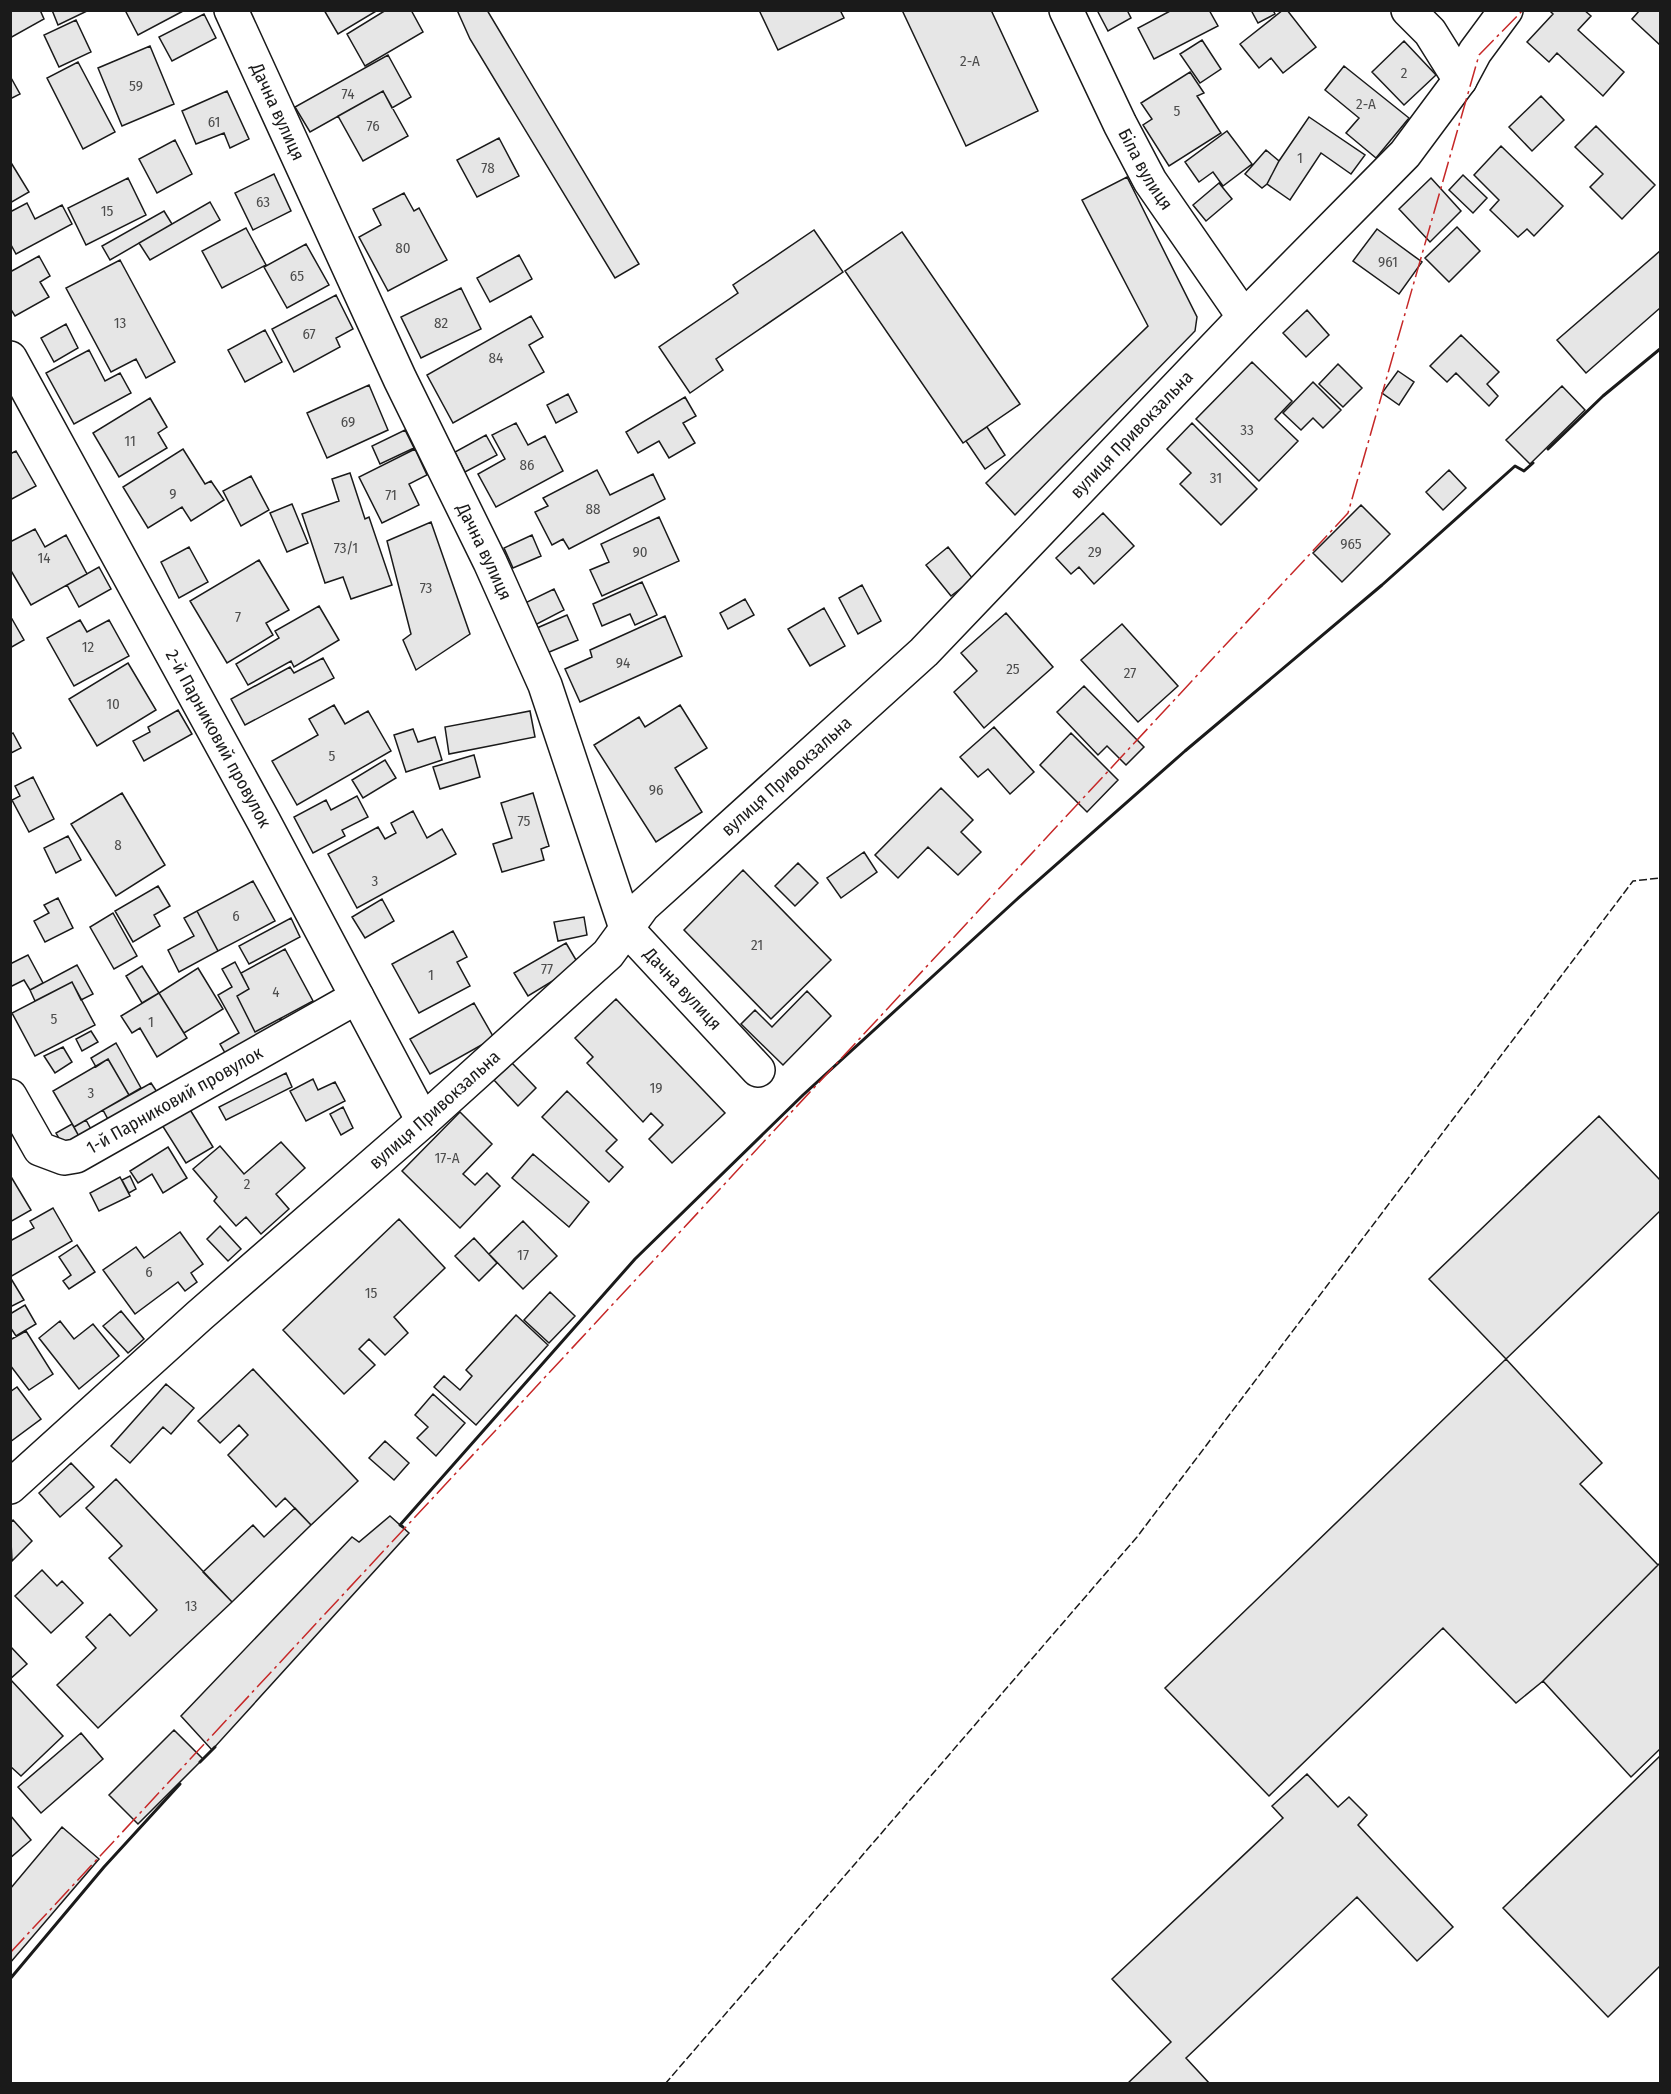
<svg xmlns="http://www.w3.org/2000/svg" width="1671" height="2094" font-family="'Fira Sans Condensed',sans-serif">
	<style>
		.building { fill: #e6e6e6; stroke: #1a1a1a; stroke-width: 1.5 }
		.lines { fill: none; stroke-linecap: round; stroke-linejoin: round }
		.minor-casing { stroke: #1a1a1a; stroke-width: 36 }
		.minor { stroke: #fff; stroke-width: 33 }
		.fence { stroke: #1a1a1a; stroke-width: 1.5; stroke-dasharray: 8 3; stroke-linecap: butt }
		.wall { stroke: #1a1a1a; stroke-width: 3 }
		.power { stroke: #c62828; stroke-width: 1.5; stroke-dasharray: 21 4.5 3 4.5; stroke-linecap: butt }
		.labels { text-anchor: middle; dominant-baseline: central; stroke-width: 4.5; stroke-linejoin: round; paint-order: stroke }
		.number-label { font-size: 15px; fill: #4d4d4d }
		.street-label { font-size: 18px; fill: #1a1a1a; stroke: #fff }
	</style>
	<rect width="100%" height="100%" fill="#fff"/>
	<path class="building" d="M10,10H40L44,19L10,38Z
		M52,10H87V11L58,25Z
		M125,10H185L138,35Z
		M324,10H378L338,34Z
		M386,10H411L423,32L365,66L347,34Z
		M457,10H487L639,264L615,278L470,39Z
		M759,10H840L844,18L778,50Z
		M902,10H991L1038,111L966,146Z
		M1097,10H1127L1131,18L1108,31Z
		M1172,10H1209L1218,26L1154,59L1138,28Z
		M1251,10H1273L1275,14L1258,23Z
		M1283,10H1287L1316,47L1283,73L1271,58L1259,68L1240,44Z
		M1549,10H1584L1591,16L1578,30L1624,72L1603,96L1557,53L1549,62L1527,42L1553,14Z
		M1640,10H1660V45L1632,19Z
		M204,14L216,38L172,61L159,37Z
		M76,20L91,52L59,67L44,35Z
		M1202,40L1221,69L1200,83L1180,54Z
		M1404,41L1436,75L1404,105L1372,72Z
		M150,46L174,104L122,126L98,68Z
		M388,55L411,97L392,108L383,91L310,132L295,107Z
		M78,62L115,132L83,149L47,78Z
		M1344,66L1409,118L1376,158L1346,133L1359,118L1325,90Z
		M1190,72L1204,93L1197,96L1221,133L1169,166L1143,125L1152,119L1141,103Z
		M10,76L20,94L10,99Z
		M227,91L249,139L230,148L224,133L196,144L182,111Z
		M383,91L408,136L363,161L338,116Z
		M1541,96L1564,120L1532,151L1509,127Z
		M1309,117L1365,155L1351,174L1321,153L1290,200L1267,184L1279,161Z
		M1596,126L1655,185L1622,219L1590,187L1603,174L1575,147Z
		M1227,131L1252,164L1223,186L1213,172L1199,182L1185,162Z
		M499,138L519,176L477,197L457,160Z
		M175,140L192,174L157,193L139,159Z
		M1501,146L1563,206L1534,236L1527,229L1518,237L1490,210L1499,200L1474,175Z
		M1266,150L1279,161L1267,184L1262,188L1245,174Z
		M10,161L29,192L10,203Z
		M274,174L291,211L253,230L235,193Z
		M1463,175L1487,198L1473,213L1449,190Z
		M1127,177L1197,317L1195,331L1015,515L986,483L1148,326L1082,200Z
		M128,178L146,215L86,245L68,208Z
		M1431,178L1461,211L1430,242L1399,209Z
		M1219,183L1232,199L1206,221L1193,205Z
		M404,193L414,211L419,208L447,260L388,291L359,237L381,225L373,209Z
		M210,202L220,220L150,260L139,243Z
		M27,203L35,219L62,205L72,224L16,254L10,243V212Z
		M164,211L172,224L110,260L102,246Z
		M1457,227L1480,251L1449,282L1425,258Z
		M246,228L266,265L222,288L202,251Z
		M1377,229L1422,262L1399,294L1353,261Z
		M814,230L843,272L716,359L723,370L690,393L659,347L738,293L733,285Z
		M902,232L1020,404L963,443L845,271Z
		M306,244L329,285L287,308L264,267Z
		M1660,251V308L1586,373L1557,340Z
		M519,255L532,279L490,302L477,278Z
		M39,256L50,276L40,282L49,297L15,316L10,308V272Z
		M120,260L175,362L146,378L136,359L111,372L66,288Z
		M461,288L481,329L421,358L401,317Z
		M336,295L353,329L336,338L340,347L294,372L272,329Z
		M1307,310L1329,335L1306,357L1283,333Z
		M531,316L543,337L529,345L544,372L453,423L427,375Z
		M66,324L78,348L54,362L41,338Z
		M265,330L282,362L245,382L228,350Z
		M1461,335L1499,372L1487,384L1498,396L1489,406L1456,373L1447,382L1430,366Z
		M89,350L105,381L120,373L131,393L74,424L46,373Z
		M1252,362L1292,401L1275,419L1298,441L1259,481L1196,419Z
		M1338,364L1362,388L1343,407L1319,384Z
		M1398,371L1414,382L1399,405L1382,393Z
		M1313,382L1341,410L1323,428L1313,418L1301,430L1283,413Z
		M369,385L388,430L327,458L307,413Z
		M1562,386L1585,410L1530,464L1506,440Z
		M568,394L577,412L556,423L547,405Z
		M685,397L696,416L683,423L695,443L669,458L659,441L638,453L626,432Z
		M150,398L167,427L158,433L167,448L119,477L93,433Z
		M516,423L528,445L545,436L563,471L496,507L478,474L505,459L492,435Z
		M1192,423L1257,489L1221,525L1180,484L1191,473L1167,449Z
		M987,427L1005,455L985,469L966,441Z
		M405,430L414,448L380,464L372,446Z
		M486,435L497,455L465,472L455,452Z
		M183,449L205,484L211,481L224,500L191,521L182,507L148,528L123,487Z
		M415,449L427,475L409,484L419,505L382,523L359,477Z
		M16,451L36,486L10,500V454Z
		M597,470L610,495L653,474L665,499L569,549L563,539L552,545L535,512L548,506L543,498Z
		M1449,470L1466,488L1443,510L1426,492Z
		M350,473L365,519L369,517L392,585L351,599L343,577L325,583L302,514L339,501L332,479Z
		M251,476L269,510L241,526L223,491Z
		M292,504L308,543L287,552L270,513Z
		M1361,505L1390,534L1342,582L1313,553Z
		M1103,513L1134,546L1094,584L1079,567L1071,574L1056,558Z
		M659,517L679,561L602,596L590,570L609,562L601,544Z
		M431,522L470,634L416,670L403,640L411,634L387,541Z
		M35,529L45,547L66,535L87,574L31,605L10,569V542Z
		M532,535L541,556L513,568L504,548Z
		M189,547L208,582L179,598L161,562Z
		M948,547L973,579L951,596L926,565Z
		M259,560L289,610L266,623L273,635L227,663L190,601Z
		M99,567L111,589L79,607L67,585Z
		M642,582L657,615L635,625L630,614L602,626L593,604Z
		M862,585L881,621L858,634L839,598Z
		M554,589L564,610L535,625L525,603Z
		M745,599L754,615L728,629L720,613Z
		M319,606L339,640L294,667L291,661L248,685L236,664L279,638L275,631Z
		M824,608L845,646L810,666L788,629Z
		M1006,613L1053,667L984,728L954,692L977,671L961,653Z
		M567,615L578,640L547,653L537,628Z
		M665,616L682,656L580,702L565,669L592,657L590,650Z
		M12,619L24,640L10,648V620Z
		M80,620L87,632L109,620L129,656L74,686L47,638Z
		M1122,624L1178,686L1138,722L1081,660Z
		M323,658L334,678L245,725L231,699L290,667L294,673Z
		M128,663L156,710L97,746L69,699Z
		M1084,686L1144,747L1126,765L1107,746L1098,755L1057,712Z
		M334,705L345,724L368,711L391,751L297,805L272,761L318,735L309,719Z
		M680,705L707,748L675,768L702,812L656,842L594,745L639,717L645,727Z
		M178,710L192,734L144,761L133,741L150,732L148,727Z
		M530,711L535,737L449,754L445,727Z
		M994,727L1034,772L1010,794L988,769L978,777L960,757Z
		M413,729L418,742L435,737L442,760L406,772L394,735Z
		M13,733L21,748L11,753L10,735Z
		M1071,733L1118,780L1087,812L1040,765Z
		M474,755L480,777L440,789L433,767Z
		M385,760L396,778L363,798L352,780Z
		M33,777L54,819L29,832L12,800L20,796L15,786Z
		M941,788L973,820L961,832L981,852L958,875L928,847L898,878L875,855Z
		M122,793L165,865L116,896L71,824Z
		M533,793L549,846L541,849L544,860L502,872L493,844L512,838L501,803Z
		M357,796L368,817L342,830L345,836L313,853L294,817L326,800L331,810Z
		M413,811L427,838L442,829L456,854L357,908L328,854L378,827L385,839L396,833L391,823Z
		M68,836L81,860L56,873L44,848Z
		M864,852L877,872L841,898L827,878Z
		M798,863L818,883L795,906L775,886Z
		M743,870L831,960L771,1019L684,930Z
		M253,881L275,921L218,951L197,911Z
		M158,886L170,906L154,915L160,926L133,942L115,911Z
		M58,898L73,928L45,942L34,921L49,913L44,905Z
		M382,899L394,921L365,938L352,917Z
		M197,911L218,951L179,972L168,950L194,936L184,918Z
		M113,913L137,956L114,969L90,927Z
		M584,917L587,935L558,941L554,922Z
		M291,918L300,937L249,964L239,946Z
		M453,931L467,957L457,962L470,986L419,1013L392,964Z
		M566,943L579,965L528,996L514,973Z
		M285,949L313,1001L255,1032L237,996L249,989L241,973Z
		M28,955L43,983L30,990L24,980L10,987V964Z
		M235,962L249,989L237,996L255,1032L281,1018L285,1027L228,1058L220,1044L239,1033L218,995L232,987L222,969Z
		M77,965L93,994L81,1000L72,982L35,1001L30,990Z
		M142,966L159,993L142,1003L126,976Z
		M198,968L223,1009L184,1033L159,993Z
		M72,982L95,1025L35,1056L12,1013Z
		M807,991L831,1016L783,1065L741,1024L755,1010L772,1027Z
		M159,993L187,1038L157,1057L140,1028L132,1033L121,1016Z
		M616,999L725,1113L672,1163L649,1139L663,1125L651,1113L643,1122L587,1063L593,1057L575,1038Z
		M474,1003L494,1038L430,1074L410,1039Z
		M91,1031L98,1042L82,1051L76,1039Z
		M116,1043L141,1088L129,1095L108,1059L96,1067L91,1058Z
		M63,1047L72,1062L55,1073L44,1056Z
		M108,1059L129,1095L74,1127L53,1091Z
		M512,1063L536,1088L518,1106L494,1080Z
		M286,1073L292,1087L226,1120L219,1107Z
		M313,1079L318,1090L335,1082L345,1101L306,1121L290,1091Z
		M151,1083L159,1095L110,1123L103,1110Z
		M567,1091L617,1140L606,1151L623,1167L609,1182L542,1117Z
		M343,1107L353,1128L341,1135L330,1114Z
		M189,1108L213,1147L186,1163L162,1125Z
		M460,1112L492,1144L463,1174L475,1185L487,1173L500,1186L460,1228L402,1171Z
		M1599,1116L1660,1180V1211L1506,1359L1429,1279Z
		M86,1120L93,1133L81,1140L74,1127Z
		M72,1124L81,1140L65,1149L56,1133Z
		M281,1142L305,1168L276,1194L289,1209L261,1234L246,1217L236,1226L214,1201L217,1197L193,1169L220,1146L244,1174Z
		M168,1147L187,1178L163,1193L152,1174L138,1183L130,1171Z
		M533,1154L589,1202L569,1227L512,1178Z
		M10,1175L31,1210L10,1222Z
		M130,1176L136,1189L129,1193L122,1180Z
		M120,1177L130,1196L99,1211L90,1193Z
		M53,1208L72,1241L10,1277V1241L34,1228L30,1221Z
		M399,1219L445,1268L394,1317L408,1333L385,1355L369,1339L359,1349L375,1365L344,1394L283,1330Z
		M523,1221L557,1256L523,1289L489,1254Z
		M220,1226L241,1249L228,1261L207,1239Z
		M180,1232L203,1264L191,1273L197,1282L185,1291L178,1282L135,1314L103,1270L136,1247L144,1258Z
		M474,1238L497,1263L479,1281L455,1256Z
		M77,1245L95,1272L69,1289L63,1281L71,1275L59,1257Z
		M10,1277L24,1300L10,1307Z
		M550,1292L575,1316L549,1343L524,1320Z
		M25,1305L36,1324L16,1336L10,1327V1314Z
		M121,1311L144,1339L128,1353L103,1326Z
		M516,1315L548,1345L476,1425L434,1387L444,1376L460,1390L472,1376L466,1370Z
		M60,1321L74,1339L93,1324L119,1356L79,1389L39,1338Z
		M26,1331L53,1374L29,1390L10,1365V1340Z
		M1506,1359L1602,1463L1580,1484L1658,1565L1543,1681L1516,1703L1443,1628L1269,1796L1165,1688Z
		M253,1369L358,1481L311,1525L285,1498L276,1507L228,1455L248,1435L239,1425L220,1443L198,1421Z
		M166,1384L194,1408L171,1434L163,1427L130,1463L111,1446Z
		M17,1387L41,1419L10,1442V1392Z
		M433,1394L465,1423L436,1456L417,1438L428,1427L415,1415Z
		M385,1441L409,1463L394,1480L369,1458Z
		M71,1463L94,1487L60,1517L39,1493Z
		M116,1479L232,1602L98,1728L57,1685L96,1648L86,1637L110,1614L130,1636L157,1610L109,1558L122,1546L86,1508Z
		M295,1508L311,1525L232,1602L203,1572L253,1525L264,1537Z
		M390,1516L409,1533L212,1750L181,1716L352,1537L359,1542Z
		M13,1520L32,1541L12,1561L10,1523Z
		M1660,1563V1749L1631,1777L1543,1681Z
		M42,1570L57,1586L62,1581L83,1603L51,1633L15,1596Z
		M10,1646L27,1664L10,1679Z
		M10,1679L63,1736L21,1776L10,1766Z
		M174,1730L203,1759L138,1824L109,1795Z
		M81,1733L103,1759L41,1813L18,1787Z
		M1660,1756V1966L1608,2017L1503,1908Z
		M1307,1774L1338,1807L1349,1797L1367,1815L1358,1825L1453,1927L1417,1961L1357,1897L1186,2058L1210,2084H1127L1171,2042L1112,1979L1283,1818L1272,1806Z
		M10,1815L31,1840L10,1858Z
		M62,1827L99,1859L10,1963V1889Z"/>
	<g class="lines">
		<g class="minor-casing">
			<g id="minor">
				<path id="s1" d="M231,10L400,379L490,562L545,685L626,928L758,1070"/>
				<path id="s2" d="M1066,10L1120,124L1150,181L1244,317"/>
				<path d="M1408,10L1430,32L1460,80"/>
				<path id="s3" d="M10,358L263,820L423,1121"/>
				<path id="s4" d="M10,1096L40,1149L64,1158L76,1156L357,997"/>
				<path id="s5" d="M10,1487L199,1316L423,1121L608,954L643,906L924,652L1244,317L1405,154L1460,80L1475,52L1506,10"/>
			</g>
		</g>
		<use href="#minor" class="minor"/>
		<path class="fence" d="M665,2084L1137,1537L1633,881L1660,878"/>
		<path class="wall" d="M1548,449L1603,396L1660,349
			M403,1527L400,1525L635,1259L803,1095L1015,901L1185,751L1382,585L1515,466L1524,471L1533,463
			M200,1762L215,1747
			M10,1979L104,1867L180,1784"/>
		<path class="power" d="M10,1953L1348,513L1479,55L1523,10"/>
	</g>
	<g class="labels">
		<g class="number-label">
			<text x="970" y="61">2-А</text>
			<text x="1404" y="73">2</text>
			<text x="136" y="86">59</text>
			<text x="348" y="94">74</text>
			<text x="1366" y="104">2-А</text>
			<text x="1177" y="111">5</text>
			<text x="214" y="122">61</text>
			<text x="373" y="126">76</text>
			<text x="1300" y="158">1</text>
			<text x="488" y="168">78</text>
			<text x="263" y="202">63</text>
			<text x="107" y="211">15</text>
			<text x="403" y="248">80</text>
			<text x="1388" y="262">961</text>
			<text x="297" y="276">65</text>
			<text x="120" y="323">13</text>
			<text x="441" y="323">82</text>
			<text x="309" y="334">67</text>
			<text x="496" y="358">84</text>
			<text x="348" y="422">69</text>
			<text x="1247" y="430">33</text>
			<text x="130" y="441">11</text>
			<text x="527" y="465">86</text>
			<text x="1216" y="478">31</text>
			<text x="173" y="494">9</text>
			<text x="391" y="495">71</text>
			<text x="593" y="509">88</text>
			<text x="1351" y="544">965</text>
			<text x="346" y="548">73/1</text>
			<text x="640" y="552">90</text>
			<text x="1095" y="552">29</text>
			<text x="44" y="558">14</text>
			<text x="426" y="588">73</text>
			<text x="238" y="617">7</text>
			<text x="88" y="647">12</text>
			<text x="623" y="663">94</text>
			<text x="1013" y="669">25</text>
			<text x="1130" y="673">27</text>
			<text x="113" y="704">10</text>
			<text x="332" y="756">5</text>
			<text x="656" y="790">96</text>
			<text x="524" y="821">75</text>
			<text x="118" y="845">8</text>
			<text x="375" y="881">3</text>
			<text x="236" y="916">6</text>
			<text x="757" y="945">21</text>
			<text x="547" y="969">77</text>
			<text x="431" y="975">1</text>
			<text x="276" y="992">4</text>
			<text x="54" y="1019">5</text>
			<text x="151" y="1022">1</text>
			<text x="656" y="1088">19</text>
			<text x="91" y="1093">3</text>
			<text x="447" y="1158">17-А</text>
			<text x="247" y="1184">2</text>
			<text x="523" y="1255">17</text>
			<text x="149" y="1272">6</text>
			<text x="371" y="1293">15</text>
			<text x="191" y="1606">13</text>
		</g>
		<g class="street-label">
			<text stroke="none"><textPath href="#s1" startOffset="112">Дачна вулиця</textPath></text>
			<text stroke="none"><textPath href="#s2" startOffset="178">Біла вулиця</textPath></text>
			<text stroke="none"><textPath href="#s5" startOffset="1540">вулиця Привокзальна</textPath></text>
			<text stroke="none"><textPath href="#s1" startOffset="598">Дачна вулиця</textPath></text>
			<text stroke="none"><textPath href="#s3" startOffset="434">2-й Парниковий провулок</textPath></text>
			<text stroke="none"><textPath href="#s5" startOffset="1054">вулиця Привокзальна</textPath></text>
			<text stroke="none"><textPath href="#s1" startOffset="1084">Дачна вулиця</textPath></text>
			<text stroke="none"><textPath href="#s4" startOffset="212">1-й Парниковий провулок</textPath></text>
			<text stroke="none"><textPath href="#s5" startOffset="568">вулиця Привокзальна</textPath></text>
		</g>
	</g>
	<rect width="1671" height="2094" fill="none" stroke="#1a1a1a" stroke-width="24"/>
</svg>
